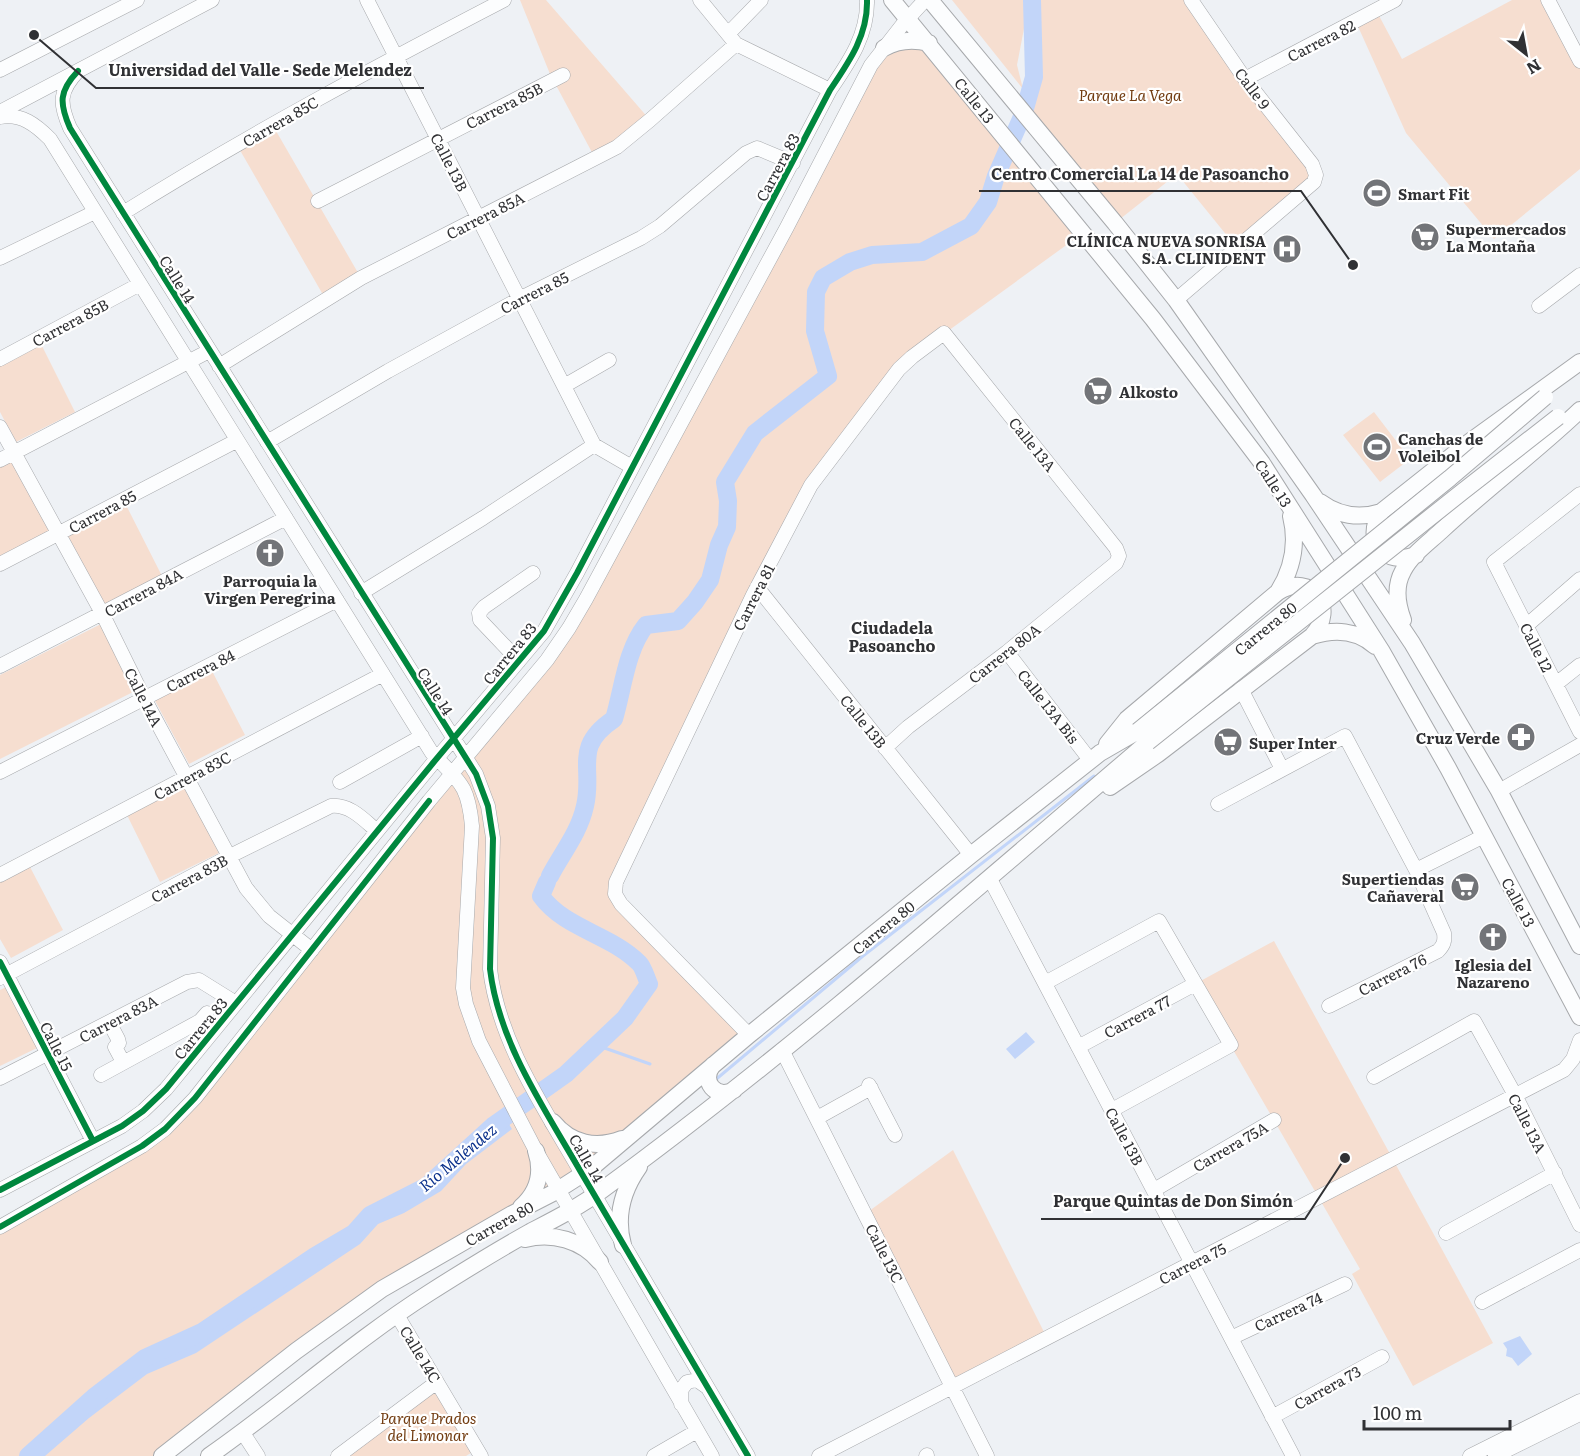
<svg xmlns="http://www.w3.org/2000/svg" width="1580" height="1456" font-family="Literata,serif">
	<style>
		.green { fill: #f6ded0 }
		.water { fill: #c2d5f9 }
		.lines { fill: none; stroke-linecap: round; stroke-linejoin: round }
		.stream { stroke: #c2d5f9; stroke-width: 3 }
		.river { stroke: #c2d5f9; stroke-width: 18 }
		.minor-casing { stroke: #a7a9ac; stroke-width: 15 }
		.major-casing { stroke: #a7a9ac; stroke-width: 18 }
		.minor { stroke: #fcfdfe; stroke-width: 14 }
		.major { stroke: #fcfdfe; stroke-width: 16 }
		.major-bridge-casing { stroke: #a7a9ac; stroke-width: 18; stroke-linecap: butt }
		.major-bridge { stroke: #fcfdfe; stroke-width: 16 }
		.cycleway-casing { stroke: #fff; stroke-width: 10 }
		.cycleway { stroke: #00873e; stroke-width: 6 }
		.labels { text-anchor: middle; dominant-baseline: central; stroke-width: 4.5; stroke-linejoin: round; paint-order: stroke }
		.street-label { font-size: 15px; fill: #303134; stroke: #fff }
		.park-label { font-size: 15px; font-style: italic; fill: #723c11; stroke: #fff }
		.poi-label { font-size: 15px; font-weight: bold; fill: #303134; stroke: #fff; text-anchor: start }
		.neighbourhood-label { font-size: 16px; font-weight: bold; fill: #303134; stroke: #fff }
		.water-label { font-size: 16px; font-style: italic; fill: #0d338d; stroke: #fff }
		.leader { fill: none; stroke: #303134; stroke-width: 2 }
		.callout-dot { fill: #303134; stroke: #fff; stroke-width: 2 }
		.callout-label { font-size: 16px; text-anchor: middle; font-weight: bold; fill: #303134; stroke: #fff; stroke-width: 4.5; stroke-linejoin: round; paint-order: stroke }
	</style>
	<rect width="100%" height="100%" fill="#eef1f5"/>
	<path class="green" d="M520,0H546L650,120L595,158L550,74Z
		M952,0H1024L1027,13L1017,65L1023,89Z
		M1032,0H1191L1316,175L1237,248L1177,174L1115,223L1024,112L1034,77Z
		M1512,0H1548L1580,61V169L1494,239L1406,133L1356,22L1376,10L1402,59Z
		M921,41L1083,233L912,357L811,485L615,894L749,1035L609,1153L382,1289L162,1456H0V1227L165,1129L547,660L884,48Z
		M272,124L361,278L326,300L237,145Z
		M40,342L75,412L16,442L0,412V362Z
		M1374,412L1410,459L1380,482L1343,435Z
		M14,452L57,534L0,564V460Z
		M126,505L162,576L102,607L66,536Z
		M101,624L133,692L0,759V675Z
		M211,669L245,735L189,764L153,697Z
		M185,786L219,853L160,882L127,815Z
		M30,867L63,930L11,958L0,939V882Z
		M1274,941L1493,1343L1413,1386L1352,1274L1360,1269L1195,984Z
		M6,987L39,1047L0,1066V990Z
		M953,1150L1047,1338L952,1387L865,1214Z
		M437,1382L477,1449L466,1456H338Z"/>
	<path class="water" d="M1026,1032L1035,1042L1015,1059L1006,1049Z
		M507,1121L512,1129L466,1164L441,1191L404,1213L378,1224L360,1244L196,1353L147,1374L89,1418L45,1456H35L92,1405L150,1361L193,1342L325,1255L353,1239L376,1216L429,1190Z
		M1520,1336L1532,1354L1518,1366L1512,1358L1506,1356L1507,1349L1503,1343Z"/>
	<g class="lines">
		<path class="stream" d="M596,1045L650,1064
			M714,1081L863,956L1094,776"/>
		<path class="river" d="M550,876C562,853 579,833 585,806C594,768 572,747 614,719C623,689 626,650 646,625L678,621L695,602L710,580L719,545L727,527L728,501L725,482L755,433L828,376L815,331L816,292L823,278L850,262L872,255L922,252L971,226L988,202L996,176L1024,112L1034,77L1032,0
			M28,1456L94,1397L145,1358L202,1332L315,1256L354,1233L370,1215L427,1186L494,1125L566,1074L625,1018L649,984C646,978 644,968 639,963C610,934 565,929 541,896L547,882"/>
		<g class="minor-casing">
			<path id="minor" d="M367,0L594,445L632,467
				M700,0L736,44L830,90
				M1548,0L1580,61
				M728,34L761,0
				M0,70L137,0
				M78,71C59,91 59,103 70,128L476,774L488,806L493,838L490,969C499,1044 545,1109 582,1174C637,1268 692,1362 748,1456
				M1245,79L1395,0
				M0,112L212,0
				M0,117C21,113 36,125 50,139L432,753C459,782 468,783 472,826L463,988L466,1004L479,1041L536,1151L712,1456
				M318,201L563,75
				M123,213C246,136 375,67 504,0
				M0,258L95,212
				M1176,300L1314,182L1316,175L1312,164L1245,79L1191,0
				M1539,306L1580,275
				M0,359L140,284
				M219,366L361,278L617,147L650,120L736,44
				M564,386L609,360
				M0,427L102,613L144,698L246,888L269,916L312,950
				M267,442L388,371L521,298L641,238L660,226L746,153L757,148L793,163
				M0,460L209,351
				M1580,494L1494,562L1580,732
				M0,564L236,441
				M757,587L971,855
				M361,593L483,518L594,445
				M1526,626L1580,579
				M1007,652L1090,760
				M519,661L480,620L479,613L484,607L533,573
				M0,666L286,518
				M1556,684L1580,665
				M1241,689L1282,769
				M0,772L337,600
				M340,782L422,736
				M1499,791L1580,745
				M1218,804L1345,736L1416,870L1444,933C1445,941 1444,945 1438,951L1329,1006
				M1416,870L1484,836
				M0,875L383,674
				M990,879L1293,1456
				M0,962L93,1141
				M0,978L228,857L331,806C350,804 364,820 377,831
				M1045,983L1159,921L1231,1045L1112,1110
				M109,1022L118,1039L119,1043L115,1047L123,1062
				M749,1035L621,904L615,894L616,882L753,595L811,485L899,369L912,357L944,333L1116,548L1119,556L1116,563L1007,652L908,727L885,748
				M1078,1047L1195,984
				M782,1050L987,1456
				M101,1075L200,1021L207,1013
				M1374,1077L1474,1021L1515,1095L1580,1225
				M0,1078L187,982L199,980L236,1003
				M869,1085L895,1135
				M817,1118L871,1088
				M0,1190L122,1126L143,1111L166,1089L433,763L544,631L577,573L830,90C849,62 868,35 867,0
				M1154,1190L1274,1120
				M0,1227L142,1146L165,1129L195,1098L429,801L547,660L569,628L586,599L787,227L871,65L903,24L925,0
				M1446,1233L1555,1173
				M1482,1302L1580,1250
				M397,1315L481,1456
				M1231,1338L1345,1284
				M681,1404V1390L687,1382L697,1380L707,1387
				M1272,1417L1382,1357
				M243,1433L258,1456
				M338,1456L437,1382
				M654,1456L697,1431
				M819,1456L1564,1070L1573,1059L1580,1040
				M926,1456L927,1455
				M1470,1456L1580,1401
				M1495,1456L1580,1414"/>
		</g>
		<g class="major-casing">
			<path id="major" d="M892,0L1153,319L1262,463L1381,650L1448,768L1580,1017
				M930,0L1115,223L1176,300L1313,495L1412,643L1499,791L1580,946
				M884,48C898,40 913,39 929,43
				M1320,502C1339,516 1359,519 1381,512
				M1416,555C1385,567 1363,541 1381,512L1468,443L1580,362
				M1278,592C1293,568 1298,544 1291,516
				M1403,620C1397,604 1394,587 1403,571C1411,555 1428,543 1441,531C1486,489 1536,452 1580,410
				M1312,636C1334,629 1357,630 1375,646
				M1107,744L1127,719L1278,592C1312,571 1338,608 1312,636L1158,754L1110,787
				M713,1065C700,1081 716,1100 734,1090
				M553,1122C571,1144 596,1149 622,1139
				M521,1207C538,1192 543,1172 536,1151
				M525,1239C552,1232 582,1240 600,1262
				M623,1245C615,1216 622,1191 639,1167
				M162,1456L296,1351L382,1289L512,1214L553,1193L589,1170L749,1035L971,855L1100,753L1138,731
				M209,1456C284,1404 352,1342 429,1293C462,1272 496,1251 530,1232C555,1219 579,1207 602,1190C792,1051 969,895 1148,742"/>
		</g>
		<use href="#minor" class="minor"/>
		<use href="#major" class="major"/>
		<g class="major-bridge-casing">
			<path id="major-bridge" d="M1138,731L1450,478L1545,397
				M1148,742L1462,492L1558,417"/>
		</g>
		<use href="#major-bridge" class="major-bridge"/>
		<g class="cycleway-casing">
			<path id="cycleway" d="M78,71C59,91 59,103 70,128L476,774L488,806L493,838L490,969C499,1044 545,1109 582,1174C637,1268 692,1362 748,1456
				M0,962L93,1141
				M0,1190L122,1126L143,1111L166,1089L433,763L544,631L577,573L830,90C849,62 868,35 867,0
				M0,1227L142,1146L165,1129L195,1098L429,801"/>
		</g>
		<use href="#cycleway" class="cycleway"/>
	</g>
	<defs>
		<g id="stadium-disc" transform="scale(1.5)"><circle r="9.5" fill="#727478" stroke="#fff"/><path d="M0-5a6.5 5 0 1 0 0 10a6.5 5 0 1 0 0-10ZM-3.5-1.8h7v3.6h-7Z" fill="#fff"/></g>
		<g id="supermarket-disc" transform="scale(1.5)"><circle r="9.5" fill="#727478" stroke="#fff"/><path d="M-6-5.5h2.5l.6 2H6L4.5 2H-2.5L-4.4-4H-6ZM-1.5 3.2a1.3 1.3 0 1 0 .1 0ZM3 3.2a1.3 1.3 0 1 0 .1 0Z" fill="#fff"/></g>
		<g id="hospital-disc" transform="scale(1.5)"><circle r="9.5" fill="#727478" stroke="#fff"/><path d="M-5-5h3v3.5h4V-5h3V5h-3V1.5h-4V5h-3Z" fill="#fff"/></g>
		<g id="church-disc" transform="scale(1.5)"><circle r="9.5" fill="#727478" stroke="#fff"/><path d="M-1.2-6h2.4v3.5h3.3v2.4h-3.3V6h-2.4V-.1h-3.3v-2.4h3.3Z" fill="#fff"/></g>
		<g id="pharmacy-disc" transform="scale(1.5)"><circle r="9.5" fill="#727478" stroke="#fff"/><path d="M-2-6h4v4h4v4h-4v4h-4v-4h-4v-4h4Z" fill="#fff"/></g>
	</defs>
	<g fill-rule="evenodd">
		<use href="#stadium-disc" x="1377" y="193"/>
		<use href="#supermarket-disc" x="1425" y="237"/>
		<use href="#hospital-disc" x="1287" y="249"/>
		<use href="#supermarket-disc" x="1098" y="391"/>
		<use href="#stadium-disc" x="1377" y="447"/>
		<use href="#church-disc" x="270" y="553"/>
		<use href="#pharmacy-disc" x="1521" y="737"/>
		<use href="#supermarket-disc" x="1228" y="742"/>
		<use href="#supermarket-disc" x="1465" y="887"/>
		<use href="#church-disc" x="1493" y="937"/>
	</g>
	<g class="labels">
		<g class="street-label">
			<text transform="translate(1321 40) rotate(-27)">Carrera 82</text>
			<text transform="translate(1253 88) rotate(53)">Calle 9</text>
			<text transform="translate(975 100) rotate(51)">Calle 13</text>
			<text transform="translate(504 105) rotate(-27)">Carrera 85B</text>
			<text transform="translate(280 121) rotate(-30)">Carrera 85C</text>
			<text transform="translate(450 162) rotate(63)">Calle 13B</text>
			<text transform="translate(777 167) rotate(-62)">Carrera 83</text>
			<text transform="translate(485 215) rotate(-27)">Carrera 85A</text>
			<text transform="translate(178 279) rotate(58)">Calle 14</text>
			<text transform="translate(534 292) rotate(-27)">Carrera 85</text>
			<text transform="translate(70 322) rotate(-28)">Carrera 85B</text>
			<text transform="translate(1033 444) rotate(51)">Calle 13A</text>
			<text transform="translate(1274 483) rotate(57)">Calle 13</text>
			<text transform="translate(102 511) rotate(-28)">Carrera 85</text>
			<text transform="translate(143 592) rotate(-28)">Carrera 84A</text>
			<text transform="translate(753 597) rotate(-63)">Carrera 81</text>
			<text transform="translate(1265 628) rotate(-39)">Carrera 80</text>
			<text transform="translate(1537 647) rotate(63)">Calle 12</text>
			<text transform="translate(509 653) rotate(-51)">Carrera 83</text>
			<text transform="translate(1004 653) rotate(-38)">Carrera 80A</text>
			<text transform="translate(200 670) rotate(-27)">Carrera 84</text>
			<text transform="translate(436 691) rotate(58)">Calle 14</text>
			<text transform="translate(144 697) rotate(63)">Calle 14A</text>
			<text transform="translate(1049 706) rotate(52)">Calle 13A Bis</text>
			<text transform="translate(864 721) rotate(51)">Calle 13B</text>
			<text transform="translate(192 775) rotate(-28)">Carrera 83C</text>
			<text transform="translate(189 878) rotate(-28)">Carrera 83B</text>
			<text transform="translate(1519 902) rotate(62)">Calle 13</text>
			<text transform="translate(883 927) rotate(-39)">Carrera 80</text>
			<text transform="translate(1392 974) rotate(-27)">Carrera 76</text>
			<text transform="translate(1137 1016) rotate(-28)">Carrera 77</text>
			<text transform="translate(118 1018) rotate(-27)">Carrera 83A</text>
			<text transform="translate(200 1028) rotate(-51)">Carrera 83</text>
			<text transform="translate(57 1046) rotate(63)">Calle 15</text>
			<text transform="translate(1528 1123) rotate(63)">Calle 13A</text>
			<text transform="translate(1125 1136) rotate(62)">Calle 13B</text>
			<text transform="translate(1230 1146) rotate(-30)">Carrera 75A</text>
			<text transform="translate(587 1158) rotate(60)">Calle 14</text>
			<text transform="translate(499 1223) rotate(-29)">Carrera 80</text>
			<text transform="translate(885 1253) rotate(63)">Calle 13C</text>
			<text transform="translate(1192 1263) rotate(-27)">Carrera 75</text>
			<text transform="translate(1288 1311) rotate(-25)">Carrera 74</text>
			<text transform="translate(421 1354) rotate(59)">Calle 14C</text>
			<text transform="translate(1327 1387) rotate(-29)">Carrera 73</text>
		</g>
		<g class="park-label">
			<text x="1130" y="94">Parque La Vega</text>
			<text x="428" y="1417">Parque Prados<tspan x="428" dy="17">del Limonar</tspan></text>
		</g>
		<g class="poi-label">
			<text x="1398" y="193">Smart Fit</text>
			<text x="1446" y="228">Supermercados<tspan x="1446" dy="17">La Montaña</tspan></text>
			<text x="1266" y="240" text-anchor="end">CLÍNICA NUEVA SONRISA<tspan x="1266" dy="17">S.A. CLINIDENT</tspan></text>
			<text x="1119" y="391">Alkosto</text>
			<text x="1398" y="438">Canchas de<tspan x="1398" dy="17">Voleibol</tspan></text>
			<text x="270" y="580" text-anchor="middle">Parroquia la<tspan x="270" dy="17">Virgen Peregrina</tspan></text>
			<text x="1500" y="737" text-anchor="end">Cruz Verde</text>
			<text x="1249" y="742">Super Inter</text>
			<text x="1444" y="878" text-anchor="end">Supertiendas<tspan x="1444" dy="17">Cañaveral</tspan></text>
			<text x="1493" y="964" text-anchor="middle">Iglesia del<tspan x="1493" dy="17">Nazareno</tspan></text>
		</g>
		<g class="neighbourhood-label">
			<text x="892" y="627">Ciudadela<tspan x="892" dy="18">Pasoancho</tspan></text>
		</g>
		<g class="water-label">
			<text transform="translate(457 1157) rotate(-40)">Río Meléndez</text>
		</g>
	</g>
	<path class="leader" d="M34 35L96 88H424M1353 265L1301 191H979M1345 1158L1305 1219H1041"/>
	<g class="callout-dot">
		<circle cx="34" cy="35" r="6"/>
		<circle cx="1353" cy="265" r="6"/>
		<circle cx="1345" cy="1158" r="6"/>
	</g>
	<g class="callout-label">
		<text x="260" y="76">Universidad del Valle - Sede Melendez</text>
		<text x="1140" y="180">Centro Comercial La 14 de Pasoancho</text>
		<text x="1173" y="1207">Parque Quintas de Don Simón</text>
	</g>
	<g transform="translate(1526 54) rotate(149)" stroke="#ffffff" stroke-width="4.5" paint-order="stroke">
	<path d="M0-4.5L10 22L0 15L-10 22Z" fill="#303134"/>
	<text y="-9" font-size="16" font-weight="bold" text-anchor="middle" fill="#303134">N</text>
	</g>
	<path d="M1364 1420v9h146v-9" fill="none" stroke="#303134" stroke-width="3"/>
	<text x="1373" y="1420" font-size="18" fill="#303134" stroke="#ffffff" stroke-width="4.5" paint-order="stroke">100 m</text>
</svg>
